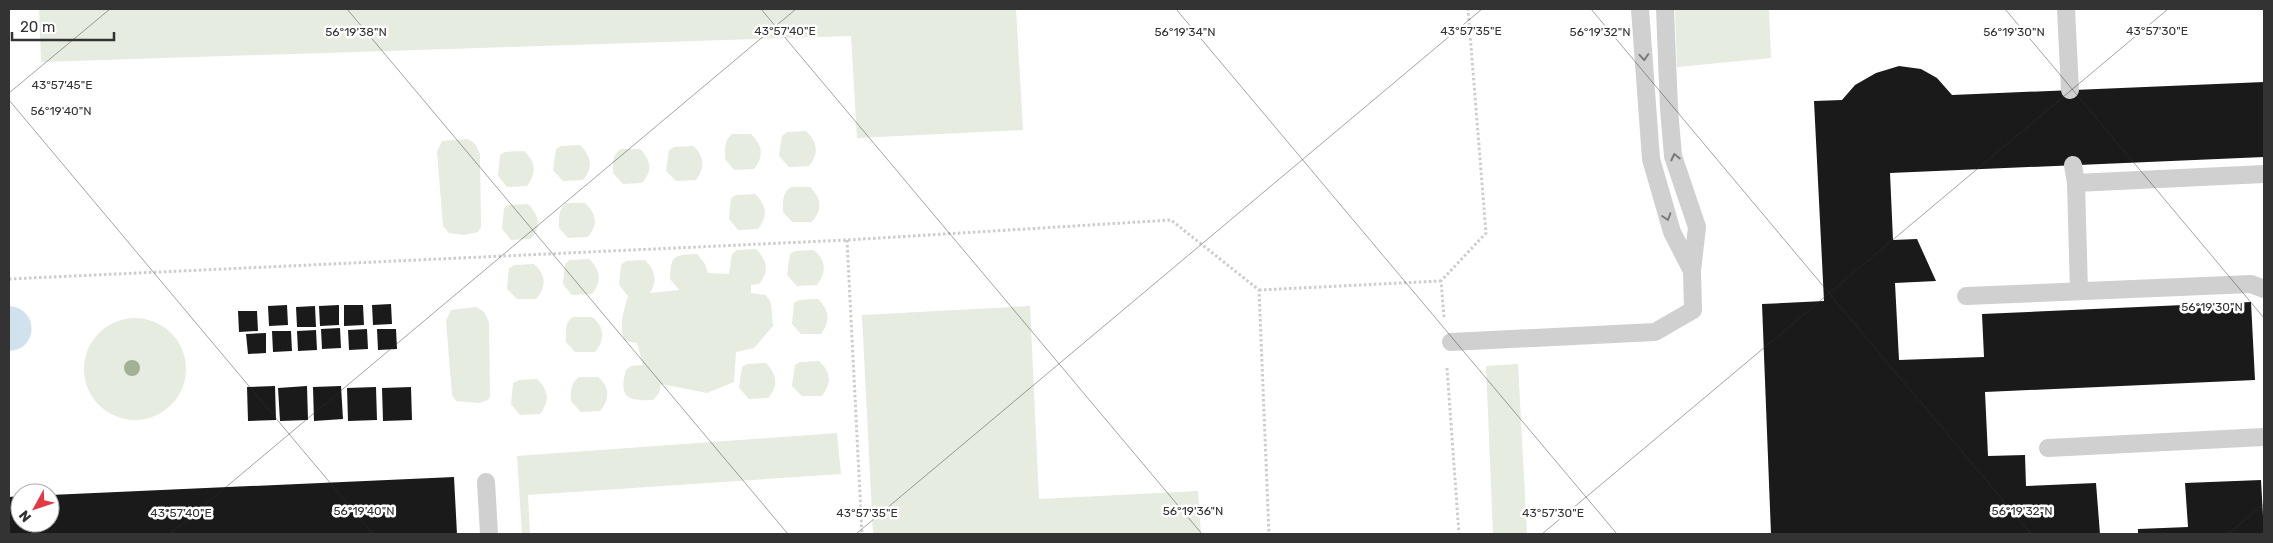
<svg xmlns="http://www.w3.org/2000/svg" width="2273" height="543" font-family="Rubik,sans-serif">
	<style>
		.green { fill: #e6ecdf }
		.water { fill: #cfe2ee }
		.building { fill: #1a1a1a }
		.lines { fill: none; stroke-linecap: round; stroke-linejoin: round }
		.path { stroke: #cdcdcd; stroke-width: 3; stroke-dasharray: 2.5 2.5; stroke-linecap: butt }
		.service { stroke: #d0d0d0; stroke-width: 18 }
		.tree { fill: #a2b095 }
		.oneway { stroke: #7a7a7a }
		.ticks { fill: none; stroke: #333; stroke-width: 1; stroke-opacity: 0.45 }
		.ticks-label { font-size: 12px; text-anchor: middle; fill: #333; stroke: #fff; stroke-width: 5; stroke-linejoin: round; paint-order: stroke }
	</style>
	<rect width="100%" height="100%" fill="#fff"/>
	<path class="green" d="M39,9H1016L1023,130L857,138L851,36L41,62Z
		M1675,9H1769L1771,58L1677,67Z
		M806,131C818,143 819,153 809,166L789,167L779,156L782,136L787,132Z
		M732,134H751C763,146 764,156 754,169L734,170L725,159C725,149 724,141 732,134Z
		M467,139C475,142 477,146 480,155L481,227L478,232L464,235L449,233L443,226L437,152L442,141Z
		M580,145C592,157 593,168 583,180L563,181L553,170L556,149L561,146Z
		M693,146C705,156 705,168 696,180L676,181L666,171L669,150L674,147Z
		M621,149H640C651,160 653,171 642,183L623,184L613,173C613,163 612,155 621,149Z
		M524,151C536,162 537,173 527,186L507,187L498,176L500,155L505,152Z
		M791,187H810C821,198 823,209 812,222H792L783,212C783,202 782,193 791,187Z
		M755,194C767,205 768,216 758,229L738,230L729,219L731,198L736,195Z
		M566,203H585C597,214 598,225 588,237L568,238L559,228C559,218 558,210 566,203Z
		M528,204C540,216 541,227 531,239L511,240L502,229L504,208L509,205Z
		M756,249C768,261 769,272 759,284L751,285V293L766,295L771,303L773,326L754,348L736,352L734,382L707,393L661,384L659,393L653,400C628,401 618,398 626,370L631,366L643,365L637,343L625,341C618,328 624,310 628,296L619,285L621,265L626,261L645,260C656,271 657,281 650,293L679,290L670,279C671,255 673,255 697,254L705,264L708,273L729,274L732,254L737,250Z
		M814,250C826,261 827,272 817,285L797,286L787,275L790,254L795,251Z
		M589,259C601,271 602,281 592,294L572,295L563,284L565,264L570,260Z
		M534,264C546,275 547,286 536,299H517L507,289L509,268L515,265Z
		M818,299C829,310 831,321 821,334H801L792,324L794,303L799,300Z
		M1030,306L1039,499L1198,491L1201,534H873L862,315Z
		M476,307C485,311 486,315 489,323L490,396L488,400L479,403L456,401L452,395L446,321L451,310Z
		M573,317H592C605,327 605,340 595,352H575L566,342C566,332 564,323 573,317Z
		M84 369a51 51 0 1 1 102 0a51 51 0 1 1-102 0Z
		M819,361C831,372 832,383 822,396H802L792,386L795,365L800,362Z
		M766,363C777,375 779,385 768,398L749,399L739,388L742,367L747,364Z
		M1518,364L1527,534H1493L1486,366Z
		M579,377H598C610,387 610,399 600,411L581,412L571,401C571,392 570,383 579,377Z
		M537,379C549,390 550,401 540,414L520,415L511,404L513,383L519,380Z
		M837,433L841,474L528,495L530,534H522L517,456Z"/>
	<path class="water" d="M9,306C39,308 39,350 9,351Z"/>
	<path class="building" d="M1899,66L1921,69L1937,78L1952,95L2264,82V157L1890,173L1893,240L1917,239L1936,281L1895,283L1899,360L1984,357L1982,314L2251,302L2255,380L1985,392L1988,456L2025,455L2026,486L2096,483L2100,534H1771L1762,304L1824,301L1814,101L1842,100L1855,85L1876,73Z
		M391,304L392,324L373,325L372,305Z
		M287,305L288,325L269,326L268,306Z
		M339,305V325L320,326L319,306Z
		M344,305H363L364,325L344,326Z
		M315,306L316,327H297L296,307Z
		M238,311H257L258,331L239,332Z
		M340,328L341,348L322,349L321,329Z
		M367,329L368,349L349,350L348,330Z
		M377,329H396L397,349L378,350Z
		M316,330L317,350L298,351L297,331Z
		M272,331H291L292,351L273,352Z
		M266,333V353L248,354L246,334Z
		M275,386L276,420L248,421L247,387Z
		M307,386L308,420L280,421L278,388Z
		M341,386L343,419L314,421L313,387Z
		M376,387L377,420L348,421L347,388Z
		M411,387L412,420L383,421L382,388Z
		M454,477L457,534H9V497L20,496V523H50V495Z
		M2261,480L2264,534H2138V529L2188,527L2185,483Z"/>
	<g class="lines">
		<path class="path" d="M847,240L862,534
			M9,279L847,240L1171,220L1259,290L1269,534
			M1259,290L1441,281
			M1444,317L1441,281L1486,233L1468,9
			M1447,368L1459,534"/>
		<path class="service" d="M1640,9L1651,159L1672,232L1692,271
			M2066,9L2070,90
			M2073,165L2076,183L2264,174
			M2076,183L2079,291
			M1966,296L2251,284L2264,289
			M1451,342L1655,332L1693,310L1692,271L1697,227L1673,156L1669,109L1665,9
			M2048,448L2264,437
			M486,482L489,534"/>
	</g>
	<circle class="tree" cx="132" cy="368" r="8"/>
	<defs><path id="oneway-chevron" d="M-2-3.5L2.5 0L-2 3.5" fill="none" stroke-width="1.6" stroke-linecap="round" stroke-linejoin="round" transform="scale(1.25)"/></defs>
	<g class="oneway">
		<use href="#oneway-chevron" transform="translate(1644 57) rotate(86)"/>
		<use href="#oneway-chevron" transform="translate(1675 157) rotate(-103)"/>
		<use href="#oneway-chevron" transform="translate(1667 217) rotate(72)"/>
	</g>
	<path class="ticks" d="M347,9L788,534M761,9L1202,534M1176,9L1617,534M1591,9L2031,534M2005,9L2264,318M9,93L110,9M9,100L373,534M170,534L796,9M856,534L1482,9M1542,534L2168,9M2228,534L2264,504"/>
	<g class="ticks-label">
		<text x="785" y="35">43°57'40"E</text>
		<text x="1471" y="35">43°57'35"E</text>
		<text x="2157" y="35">43°57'30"E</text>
		<text x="2014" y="36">56°19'30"N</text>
		<text x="356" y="36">56°19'38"N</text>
		<text x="1185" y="36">56°19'34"N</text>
		<text x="1600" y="36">56°19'32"N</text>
		<text x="62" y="89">43°57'45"E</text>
		<text x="61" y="115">56°19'40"N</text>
		<text x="2212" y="311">56°19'30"N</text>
		<text x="364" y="515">56°19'40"N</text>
		<text x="1193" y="515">56°19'36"N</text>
		<text x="2022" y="515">56°19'32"N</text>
		<text x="181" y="517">43°57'40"E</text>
		<text x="867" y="517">43°57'35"E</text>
		<text x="1553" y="517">43°57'30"E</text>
	</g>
	<rect width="2273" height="543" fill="none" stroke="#333333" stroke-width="20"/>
	<g transform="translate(35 508) rotate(230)"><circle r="24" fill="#ffffff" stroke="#adadad"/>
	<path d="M0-4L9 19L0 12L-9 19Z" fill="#e63946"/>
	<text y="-8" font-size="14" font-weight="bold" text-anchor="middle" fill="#333333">N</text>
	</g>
	<path d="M12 32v8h102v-8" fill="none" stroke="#333333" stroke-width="2.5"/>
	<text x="20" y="32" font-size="15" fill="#333333" stroke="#ffffff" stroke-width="4" paint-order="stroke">20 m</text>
</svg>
